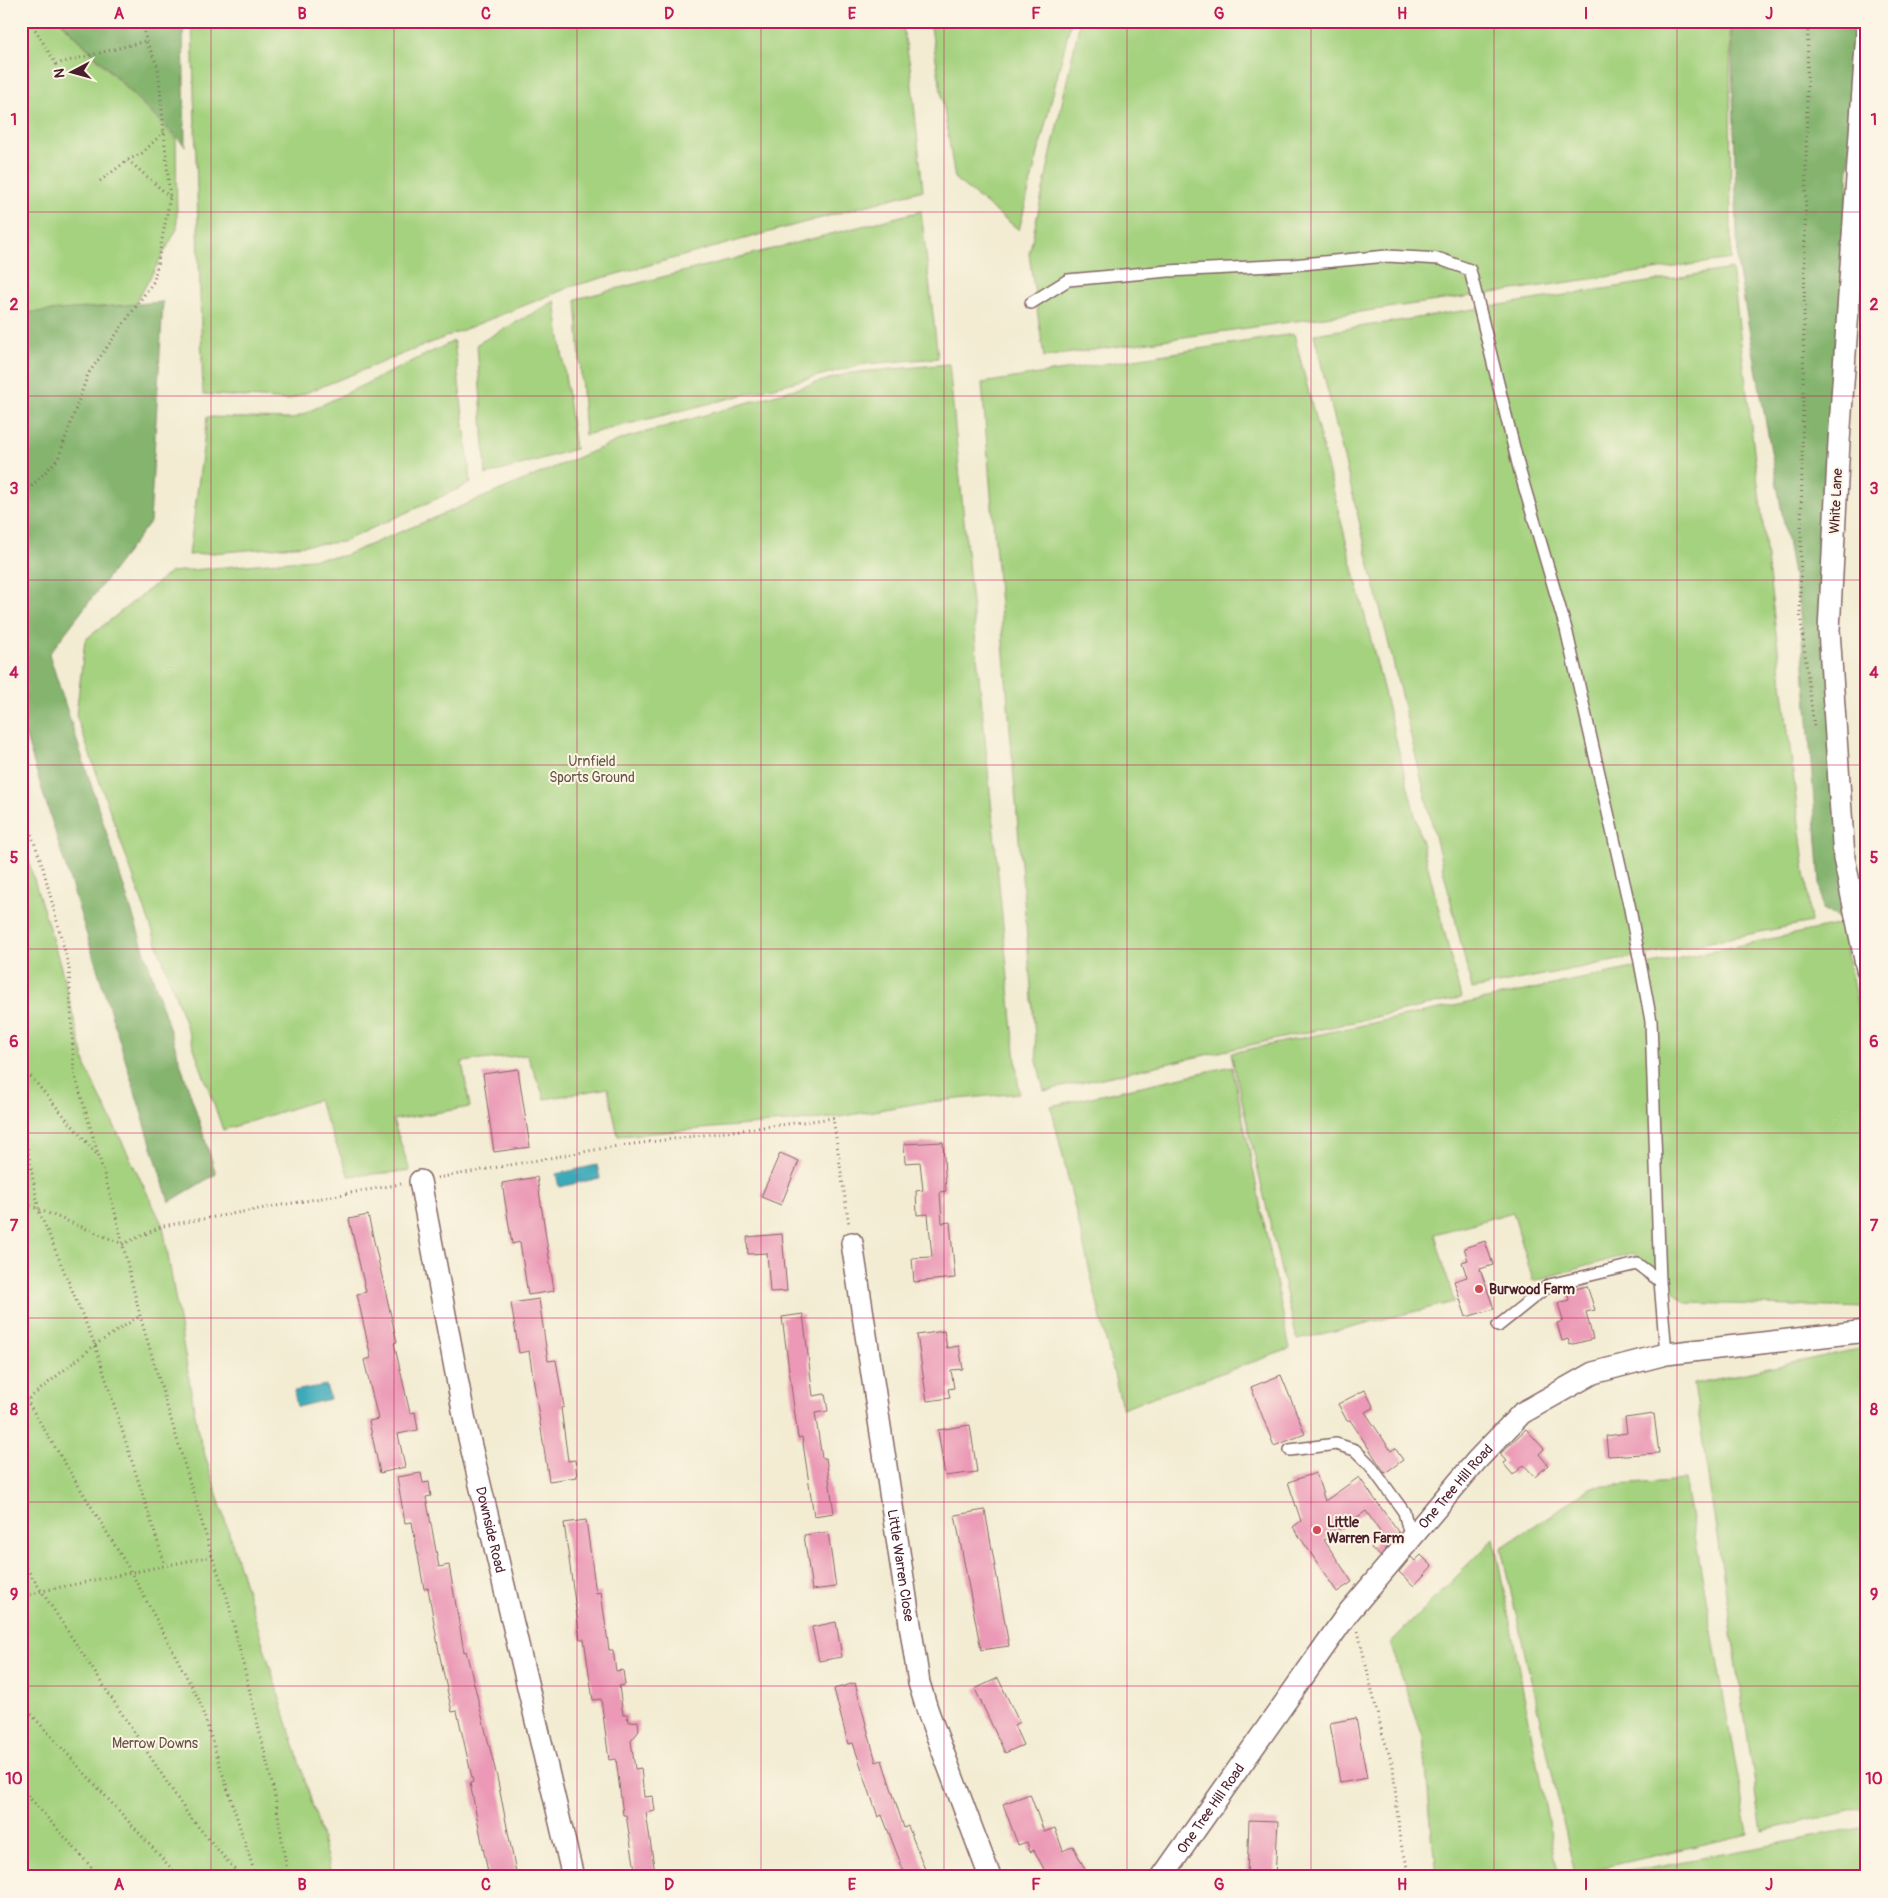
<svg xmlns="http://www.w3.org/2000/svg" width="1888" height="1898" font-family="Pangolin,sans-serif">
	<style>
		.green { fill: #a5d27f; stroke: #787855 }
		.forest { fill: #84b46e; stroke: #676a4c }
		.water { fill: #3caaba; stroke: #436472 }
		.building { fill: #eb99b6 }
		.lines { fill: none; stroke-linecap: round; stroke-linejoin: round }
		.service-casing { stroke: #856766; stroke-width: 14 }
		.minor-casing { stroke: #856766; stroke-width: 24 }
		.path { stroke: #856766; stroke-width: 3; stroke-dasharray: 1 4; stroke-linecap: butt }
		.service { stroke: #fff; stroke-width: 11 }
		.minor { stroke: #fff; stroke-width: 21 }
		.grid { fill: none; stroke: #c2185b; stroke-width: 1; stroke-opacity: 0.55 }
		.poi-dot { fill: #d1495b; stroke: #fcf5e5; stroke-width: 2 }
		.labels { text-anchor: middle; dominant-baseline: central; stroke-width: 4; stroke-linejoin: round; paint-order: stroke }
		.street-label { font-size: 14px; fill: #4a1f2b; stroke: #fcf5e5 }
		.park-label { font-size: 14px; fill: #655544; stroke: #fcf5e5 }
		.poi-label { font-size: 14px; font-weight: bold; fill: #4a1f2b; stroke: #fcf5e5; text-anchor: start }
		.neatline { fill: none; stroke: #c2185b; stroke-width: 2 }
		.grid-label { font-size: 16px; text-anchor: middle; font-weight: bold; fill: #c2185b }
	</style>
	<rect width="100%" height="100%" fill="#fcf5e5"/>
	<filter id="ink" filterUnits="userSpaceOnUse"><feTurbulence type="fractalNoise" baseFrequency=".02" numOctaves="2"/><feDisplacementMap in="SourceGraphic" scale="10" xChannelSelector="R" yChannelSelector="G"/><feConvolveMatrix kernelMatrix="1 2 1 2 8 2 1 2 1" color-interpolation-filters="sRGB"/></filter>
	<filter id="wash" filterUnits="userSpaceOnUse"><feTurbulence type="fractalNoise" baseFrequency=".0096" numOctaves="4" result="noise"/><feDisplacementMap in="SourceGraphic" scale="20" xChannelSelector="R" yChannelSelector="G"/><feGaussianBlur stdDeviation="1.12" result="paint"/><feColorMatrix in="noise" values="0 0 0 0 0 0 0 0 0 0 0 0 0 0 0 0 0 1.4 0 .05"/><feComposite in="paint" operator="in"/></filter>
	<g filter="url(#wash)">
		<rect width="100%" height="100%" fill="#f3ecd3"/>
		<path class="green" d="M21,21H60L176,139L177,229L42,472L21,492Z
			M192,21H902L910,66L923,190L573,286L288,400L203,394Z
			M930,21H1071L1019,230L955,179Z
			M1080,21H1730L1731,259L1044,357L1029,254Z
			M921,211L938,358L865,364L585,435L576,299Z
			M1732,269L1811,922L1472,989L1314,334Z
			M555,301L575,449L486,475L477,344Z
			M1294,334L1461,998L1044,1091L1037,1061L982,383Z
			M454,341L471,483L342,542L189,555L207,417L293,419Z
			M949,364L1019,1093L919,1103L833,1118L618,1136L608,1088L545,1099L527,1055L462,1062L470,1107L393,1120L410,1171L349,1176L318,1100L223,1130L76,715L85,640L171,572L343,556L622,439L850,373Z
			M21,837L60,964L87,1070L163,1226L198,1432L317,1820L332,1877H21Z
			M1841,924L1867,1053V1308L1686,1303L1633,1253L1533,1281L1513,1212L1435,1234L1454,1302L1297,1340L1231,1053Z
			M1232,1066L1290,1349L1122,1408L1051,1106Z
			M1867,1347V1807L1762,1831L1694,1384Z
			M1685,1480L1748,1834L1575,1874L1501,1548L1592,1487Z
			M1494,1539L1558,1873L1530,1877H1436L1423,1737L1390,1643Z
			M1867,1827V1877H1600Z"/>
		<path class="forest" d="M61,21H183L185,146Z
			M1731,21H1856L1846,227L1824,541L1852,925L1822,909L1800,613L1738,267Z
			M163,302L150,522L49,654L216,1174L169,1202L21,721V313Z"/>
		<path class="water" d="M597,1165L600,1178L559,1187L556,1174Z
			M326,1385L330,1399L297,1407L294,1391Z"/>
		<g id="blocks">
			<path class="building" d="M518,1069L530,1147L494,1152L483,1074Z
				M943,1142L946,1191L940,1192L942,1223L950,1222L955,1278L914,1282L912,1258L932,1257L928,1214L917,1215L916,1191L923,1190L920,1162L905,1163L904,1144Z
				M780,1153L799,1161L781,1205L761,1197Z
				M537,1177L554,1291L528,1295L520,1242L512,1244L502,1183Z
				M368,1215L397,1342L394,1343L410,1413L415,1412L418,1430L398,1434L405,1467L380,1473L369,1421L378,1419L364,1360L371,1358L357,1294L366,1292L349,1219Z
				M782,1234L787,1291L770,1292L767,1253L748,1254L747,1237Z
				M1485,1241L1493,1265L1480,1269L1494,1309L1466,1317L1454,1281L1467,1277L1462,1262L1468,1260L1464,1248Z
				M1587,1286L1595,1310L1586,1312L1593,1339L1570,1345L1568,1339L1562,1341L1557,1323L1563,1321L1558,1303L1569,1300L1567,1291Z
				M539,1299L548,1361L556,1360L564,1407L561,1408L568,1461L575,1460L577,1477L549,1481L529,1351L519,1353L511,1303Z
				M803,1314L813,1396L825,1394L828,1411L815,1413L822,1458H826L834,1513L814,1516L802,1437L798,1438L782,1317Z
				M944,1331L947,1348L959,1346L963,1369L951,1370L954,1388L948,1389L950,1398L927,1401L917,1335Z
				M1281,1375L1305,1434L1274,1446L1251,1387Z
				M1365,1390L1374,1408L1365,1412L1391,1451L1395,1448L1403,1460L1385,1473L1350,1420L1347,1421L1338,1404Z
				M1654,1414L1659,1453L1608,1456L1606,1436L1627,1433L1625,1418Z
				M970,1425L977,1472L945,1476L938,1430Z
				M1526,1429L1544,1449L1539,1454L1548,1465L1535,1477L1524,1465L1513,1475L1503,1463L1506,1461L1500,1454Z
				M421,1473L423,1483L429,1482L431,1496L426,1497L439,1567L449,1565L464,1652L466,1651L497,1777L517,1877H489L470,1783L473,1782L457,1711L452,1712L440,1657L428,1588L424,1589L412,1522L405,1523L397,1477Z
				M1316,1473L1325,1501L1359,1477L1399,1533L1380,1556L1371,1548L1382,1535L1366,1511L1324,1540L1352,1582L1337,1592L1293,1527L1301,1521L1288,1482Z
				M985,1510L1009,1646L981,1650L955,1515Z
				M586,1520L596,1593L601,1592L609,1650H613L616,1671L623,1670L625,1685L619,1686L623,1715L627,1714L628,1722L638,1721L639,1731L631,1741L635,1769L641,1768L644,1797L653,1796L655,1811L646,1813L655,1873L636,1876L626,1815H623L616,1759L609,1760L601,1699L593,1700L584,1639H580L564,1523Z
				M828,1532L836,1587L812,1590L804,1535Z
				M1421,1555L1432,1566L1414,1586L1399,1572L1411,1557L1415,1561Z
				M836,1622L842,1657L819,1661L812,1627Z
				M998,1678L1019,1722L1014,1725L1023,1745L1005,1753L975,1689Z
				M855,1683L876,1762L882,1760L904,1828L908,1826L928,1877H906L882,1815L878,1817L853,1743L848,1744L834,1689Z
				M1356,1718L1367,1778L1340,1783L1330,1723Z
				M1030,1794L1044,1832L1055,1828L1063,1851L1073,1846L1089,1877H1048L1034,1850L1030,1852L1027,1842L1018,1845L1003,1804Z
				M1249,1820L1278,1821L1275,1877H1247Z"/>
		</g>
	</g>
	<g filter="url(#ink)">
		<use href="#blocks" fill-opacity="0" stroke="#856766" stroke-width="1"/>
		<g class="lines">
			<g class="service-casing">
				<path id="service" d="M1031,303L1068,280L1168,271L1292,265L1387,256L1440,259L1470,270L1520,472L1566,629L1630,909L1651,1021L1660,1281
					M1498,1326L1549,1285L1637,1264L1660,1281L1666,1354
					M1290,1450L1336,1444L1355,1450L1370,1465L1404,1512L1411,1539"/>
			</g>
			<g class="minor-casing">
				<g id="minor">
					<path d="M1867,31L1839,442L1829,630L1844,858L1867,969"/>
					<path id="s1" d="M420,1181L465,1421L573,1877"/>
					<path id="s2" d="M852,1243L919,1683L928,1712L990,1877"/>
					<path id="s3" d="M1162,1877L1348,1613L1477,1460L1522,1413L1593,1373L1666,1354L1867,1331"/>
				</g>
			</g>
			<path class="path" d="M30,21L56,64L146,41
				M1808,21L1800,613L1814,727
				M128,160L142,153L164,132
				M100,181L128,160L170,197
				M21,497L58,459L88,374L154,281L170,198L158,67L146,41L143,21
				M21,806L42,864L69,967L74,1072L114,1208L140,1316L212,1556L227,1597L275,1796L288,1877
				M21,1065L98,1156
				M21,1114L39,1211L95,1345L165,1565
				M437,1178L611,1147L833,1118L849,1225
				M21,1202L123,1244L163,1226L401,1184
				M21,1391L131,1572L199,1700L256,1877
				M21,1411L26,1401L95,1345L140,1316
				M21,1560L189,1816L241,1877
				M21,1598L42,1591L212,1556
				M1358,1631L1381,1729L1393,1766L1400,1841L1411,1877
				M21,1703L179,1877
				M21,1716L29,1712
				M21,1788L100,1877"/>
			<use href="#service" class="service"/>
			<use href="#minor" class="minor"/>
		</g>
	</g>
	<path class="grid" d="M211,21V1877M394,21V1877M577,21V1877M761,21V1877M944,21V1877M1127,21V1877M1311,21V1877M1494,21V1877M1677,21V1877M21,212H1867M21,396H1867M21,580H1867M21,765H1867M21,949H1867M21,1133H1867M21,1318H1867M21,1502H1867M21,1686H1867"/>
	<g class="poi-dot">
		<circle cx="1479" cy="1289" r="5"/>
		<circle cx="1317" cy="1530" r="5"/>
	</g>
	<g class="labels">
		<g class="street-label">
			<text transform="translate(1836 501) rotate(-87)">White Lane</text>
			<text stroke="none"><textPath href="#s3" startOffset="489">One Tree Hill Road</textPath></text>
			<text stroke="none"><textPath href="#s1" startOffset="356">Downside Road</textPath></text>
			<text stroke="none"><textPath href="#s2" startOffset="326">Little Warren Close</textPath></text>
			<text stroke="none"><textPath href="#s3" startOffset="84">One Tree Hill Road</textPath></text>
		</g>
		<g class="park-label">
			<text x="592" y="761">Urnfield<tspan x="592" dy="16">Sports Ground</tspan></text>
			<text x="155" y="1743">Merrow Downs</text>
		</g>
		<g class="poi-label">
			<text x="1489" y="1289">Burwood Farm</text>
			<text x="1327" y="1522">Little<tspan x="1327" dy="16">Warren Farm</tspan></text>
		</g>
	</g>
	<rect width="1888" height="1898" fill="none" stroke="#fcf5e5" stroke-width="55"/>
	<g transform="translate(72 72) rotate(264)" stroke="#fcf5e5" stroke-width="4" paint-order="stroke">
	<path d="M0-4L9 19L0 12L-9 19Z" fill="#4a1f2b"/>
	<text y="-8" font-size="14" font-weight="bold" text-anchor="middle" fill="#4a1f2b">N</text>
	</g>
	<rect x="28" y="28" width="1832" height="1842" class="neatline"/>
	<g class="grid-label">
		<text x="119" y="19">A</text>
		<text x="302" y="19">B</text>
		<text x="486" y="19">C</text>
		<text x="669" y="19">D</text>
		<text x="852" y="19">E</text>
		<text x="1036" y="19">F</text>
		<text x="1219" y="19">G</text>
		<text x="1402" y="19">H</text>
		<text x="1586" y="19">I</text>
		<text x="1769" y="19">J</text>
		<text x="14" y="125">1</text>
		<text x="1874" y="125">1</text>
		<text x="14" y="310">2</text>
		<text x="1874" y="310">2</text>
		<text x="14" y="494">3</text>
		<text x="1874" y="494">3</text>
		<text x="14" y="678">4</text>
		<text x="1874" y="678">4</text>
		<text x="14" y="863">5</text>
		<text x="1874" y="863">5</text>
		<text x="14" y="1047">6</text>
		<text x="1874" y="1047">6</text>
		<text x="14" y="1231">7</text>
		<text x="1874" y="1231">7</text>
		<text x="14" y="1415">8</text>
		<text x="1874" y="1415">8</text>
		<text x="14" y="1600">9</text>
		<text x="1874" y="1600">9</text>
		<text x="14" y="1784">10</text>
		<text x="1874" y="1784">10</text>
		<text x="119" y="1890">A</text>
		<text x="302" y="1890">B</text>
		<text x="486" y="1890">C</text>
		<text x="669" y="1890">D</text>
		<text x="852" y="1890">E</text>
		<text x="1036" y="1890">F</text>
		<text x="1219" y="1890">G</text>
		<text x="1402" y="1890">H</text>
		<text x="1586" y="1890">I</text>
		<text x="1769" y="1890">J</text>
	</g>
</svg>
